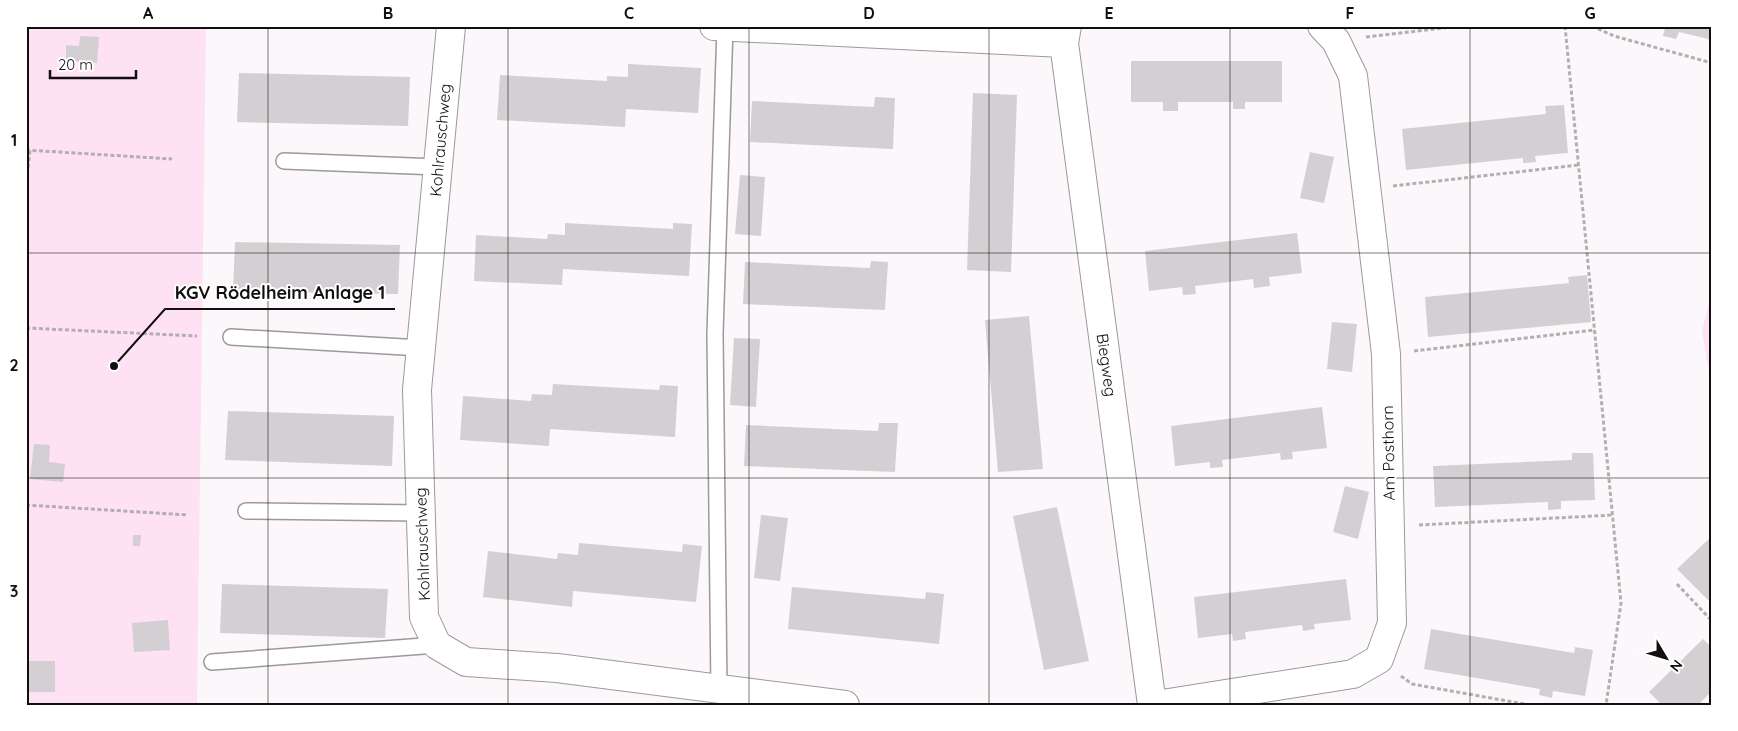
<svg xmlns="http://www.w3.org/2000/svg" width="1738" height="731" font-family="Quicksand,sans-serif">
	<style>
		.green { fill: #fee1f3 }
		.building { fill: #d4cfd2 }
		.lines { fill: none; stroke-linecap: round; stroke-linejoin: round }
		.service-casing { stroke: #9d989b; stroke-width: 18 }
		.minor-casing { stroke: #9d989b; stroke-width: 30 }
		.path { stroke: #b3afb1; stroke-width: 3; stroke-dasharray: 4 2.5; stroke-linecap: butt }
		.service { stroke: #fff; stroke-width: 15 }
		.minor { stroke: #fff; stroke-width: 28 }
		.grid { fill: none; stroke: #110f10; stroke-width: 1; stroke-opacity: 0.55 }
		.labels { text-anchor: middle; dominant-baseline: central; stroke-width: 4; stroke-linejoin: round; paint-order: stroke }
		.street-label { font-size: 16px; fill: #110f10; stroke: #fff }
		.leader { fill: none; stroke: #110f10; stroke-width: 2 }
		.callout-dot { fill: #110f10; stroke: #fff; stroke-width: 2 }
		.callout-label { font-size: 18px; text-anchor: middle; font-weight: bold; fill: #110f10; stroke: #fff; stroke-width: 4; stroke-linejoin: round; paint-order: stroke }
		.neatline { fill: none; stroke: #110f10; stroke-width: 2 }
		.grid-label { font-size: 16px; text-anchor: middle; font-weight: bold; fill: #110f10 }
	</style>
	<rect width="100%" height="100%" fill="#fcf7fa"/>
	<path class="green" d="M26,26H206L197,705H26Z
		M1712,290V391L1702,331Z"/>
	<path class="building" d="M1659,26H1712V40L1679,32L1676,39L1663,36L1665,28Z
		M80,36L99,37L97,63L66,61V45L79,46Z
		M1131,61H1282V102H1245V109H1233V102H1178V111H1163V102H1131Z
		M628,64L701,68L698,113L626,109L625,127L497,120L500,75L607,81V76L628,77Z
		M239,73L410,77L408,126L237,122Z
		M973,93L1017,95L1011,272L967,270Z
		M875,97L895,98L893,149L750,142L752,101L874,107Z
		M1564,105L1568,153L1535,156L1536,162L1523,163V158L1406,170L1402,129L1546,114L1545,106Z
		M1310,152L1334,157L1324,203L1300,198Z
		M740,175L765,177L761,236L735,234Z
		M565,223L673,229V223L692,224L689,276L563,269L562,285L474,281L476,235L547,239L548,234L565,235Z
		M1297,233L1302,273L1269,277L1270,286L1254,288L1253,279L1195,286L1196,294L1183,295L1182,287L1149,291L1145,251Z
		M235,242L400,245L398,294L233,291Z
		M871,261L888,262L885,310L743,304L745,262L870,268Z
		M1587,275L1591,322L1428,337L1425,297L1569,283L1568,277Z
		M1029,316L1043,469L998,472L985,320Z
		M1332,322L1357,324L1352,372L1327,369Z
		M734,338L760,339L756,407L730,405Z
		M553,384L659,390L660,385L678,386L675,437L550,429L549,446L460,440L463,396L531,401L532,394L552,395Z
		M1322,407L1327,448L1292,452L1293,459L1281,460L1280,453L1222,460L1223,467L1210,468V462L1175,466L1171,426Z
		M228,411L394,416L392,466L225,460Z
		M879,423H898L895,472L744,466L746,425L878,431Z
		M34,444L50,445L49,462L65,464L63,482L30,479Z
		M1572,453H1593L1595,500L1561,501V509L1548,510V502L1435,507L1433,466L1572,460Z
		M1345,486L1369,492L1358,539L1333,532Z
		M1057,507L1089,661L1044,670L1013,516Z
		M761,515L788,518L780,581L754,578Z
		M133,535H141L140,546H133Z
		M1712,536V604L1677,569Z
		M579,543L682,552L683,544L702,546L696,602L573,591L572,607L483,597L488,551L557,559L558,553L578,555Z
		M1346,579L1351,620L1314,624L1315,629L1303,631L1302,625L1245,632L1246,639L1233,641L1232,634L1198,638L1194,597Z
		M222,584L388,589L385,638L220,633Z
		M792,587L925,599L926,592L944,594L939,644L788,629Z
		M168,620L170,650L134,652L132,623Z
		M1431,629L1574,653L1575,647L1593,650L1585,696L1553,691L1552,698L1539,695L1540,689L1424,669Z
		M1703,639L1712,648V691L1698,705H1662L1649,692Z
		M26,661H55V692H26Z"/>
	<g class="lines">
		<g class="service-casing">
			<path id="service" d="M284,161L438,167
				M231,337L421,348
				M246,511L421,513
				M212,662L437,645
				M719,690L715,334L725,27"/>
		</g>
		<g class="minor-casing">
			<path id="minor" d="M451,26L417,390L424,617L437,645L466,662L557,668L845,705
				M714,26L1064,43
				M1067,26L1064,43L1152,705
				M1156,705L1353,674L1379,659L1392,623L1386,354L1353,76L1336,41L1322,26"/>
		</g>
		<path class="path" d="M1565,26L1621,603L1606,705
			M1592,26L1614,36L1712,63
			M1366,37L1461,26
			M26,150L172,159
			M1393,186L1579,165
			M26,187L30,150
			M26,328L197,336
			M1414,351L1595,330
			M26,505L188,515
			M1419,525L1613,515
			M1677,584L1712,621
			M1401,676L1412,684L1530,705"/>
		<use href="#service" class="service"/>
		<use href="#minor" class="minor"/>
	</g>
	<path class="grid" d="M268,26V705M508,26V705M749,26V705M989,26V705M1230,26V705M1470,26V705M26,253H1712M26,478H1712"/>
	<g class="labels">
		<g class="street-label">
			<text transform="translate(440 140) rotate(-85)">Kohlrauschweg</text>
			<text transform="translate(1107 365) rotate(82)">Biegweg</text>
			<text transform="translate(1388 453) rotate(-91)">Am Posthorn</text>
			<text transform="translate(422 544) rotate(-92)">Kohlrauschweg</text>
		</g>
	</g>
	<path class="leader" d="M114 366L165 309H395"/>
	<circle class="callout-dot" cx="114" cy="366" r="5"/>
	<g class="callout-label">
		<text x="280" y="299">KGV Rödelheim Anlage 1</text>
	</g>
	<rect width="1738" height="731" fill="none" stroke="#ffffff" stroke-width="55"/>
	<g transform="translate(1666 658) rotate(128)" stroke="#ffffff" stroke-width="4" paint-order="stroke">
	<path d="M0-4L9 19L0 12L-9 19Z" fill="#110f10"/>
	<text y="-8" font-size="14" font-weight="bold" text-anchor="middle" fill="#110f10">N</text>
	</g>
	<path d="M50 70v8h86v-8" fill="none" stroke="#110f10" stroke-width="2.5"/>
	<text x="58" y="70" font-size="15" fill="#110f10" stroke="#ffffff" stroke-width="4" paint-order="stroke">20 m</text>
	<rect x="28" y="28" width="1682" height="676" class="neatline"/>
	<g class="grid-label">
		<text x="148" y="19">A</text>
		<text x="388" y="19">B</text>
		<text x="629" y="19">C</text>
		<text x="869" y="19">D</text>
		<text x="1109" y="19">E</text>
		<text x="1350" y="19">F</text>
		<text x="1590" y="19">G</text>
		<text x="14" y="146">1</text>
		<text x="14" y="371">2</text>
		<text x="14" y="597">3</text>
	</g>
</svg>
